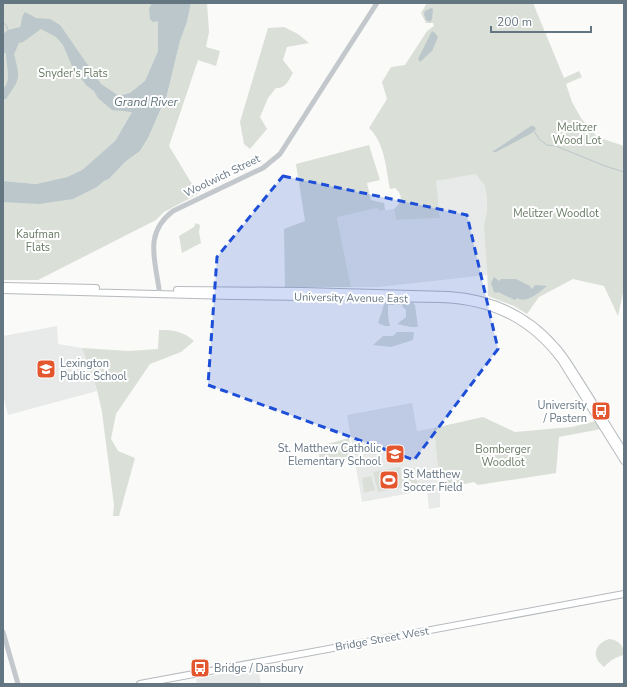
<svg xmlns="http://www.w3.org/2000/svg" width="627" height="687" font-family="'Nunito Sans',sans-serif">
	<style>
		.built { fill: #e8e9e9 }
		.green { fill: #dadfd7 }
		.water { fill: #bbc7cb }
		.lines { fill: none; stroke-linecap: round; stroke-linejoin: round }
		.stream { stroke: #bbc7cb; stroke-width: 1 }
		.major-casing { stroke: #b5babe; stroke-width: 8 }
		.minor { stroke: #c3c8cc; stroke-width: 5 }
		.major { stroke: #fff; stroke-width: 6 }
		.marked { fill: #1d4ed8; fill-opacity: 0.2; stroke: #1d4ed8; stroke-width: 3; stroke-dasharray: 8 5; stroke-linejoin: round }
		.labels { text-anchor: middle; dominant-baseline: central; stroke-width: 4; stroke-linejoin: round; paint-order: stroke }
		.park-label { font-size: 11px; fill: #687a64; stroke: #fff }
		.street-label { font-size: 11px; fill: #657683; stroke: #fff }
		.poi-label { font-size: 11px; fill: #657683; stroke: #fff; text-anchor: start }
		.water-label { font-size: 12px; font-style: italic; fill: #60757c; stroke: #fff }
	</style>
	<rect width="100%" height="100%" fill="#fafaf8"/>
	<path class="built" d="M487,172V275L378,287H351L337,216L377,208L380,211L394,209L396,220L440,218L435,181Z
		M57,326L58,344L82,348L97,391L8,415L3,395V336Z
		M412,403L417,431L434,428L440,489V507L429,509L427,490L362,502L347,415Z
		M258,667L261,684H197L196,679Z"/>
	<path class="green" d="M3,3H152L149,8L158,21V51L132,112L115,141L82,170L67,177L36,184L3,181Z
		M191,3H207L209,32L206,47L220,51L216,66L198,60L169,146L198,194L164,212L156,220L38,280H3V202L97,187L104,181L109,179L125,162L140,151L148,138L167,95L180,41L187,22Z
		M427,3H533L564,78L579,71L582,77L566,84L572,102L581,118L597,137L624,146V288L618,316L604,286L573,279L539,297L527,314L514,306L488,296L487,268L484,225L487,212V198L485,186L476,174L436,181L440,218L396,220L394,209C402,202 404,196 395,188L390,189C386,169 385,143 369,128L387,99L382,82L391,67L405,65L427,31L434,26L433,23H426L421,13Z
		M284,27L298,34L309,43L287,47L283,60L293,73C289,79 286,89 276,88L268,98L260,117L267,129L250,149L244,144L240,122L268,28Z
		M369,145L380,180L367,183L371,200L384,203L385,210L380,211L377,208L337,217L351,287H285L284,229L305,221L296,164Z
		M196,223L200,225L199,232L201,243L182,253L179,236L194,227Z
		M385,302L413,303L415,305L418,327H411L397,324L406,317V310L401,305H388V316L390,326H385L378,323Z
		M159,330C173,330 183,331 194,341L181,352L150,364L116,414L111,439L118,451L135,458L119,516H113L114,505L102,412L97,390L82,348L129,351L158,349Z
		M397,332H414L413,340L391,347L373,345L383,336H393Z
		M483,417L515,432L572,427L596,421L601,429L559,437L556,473L478,485L474,482L440,489L434,428Z
		M349,438L353,463L338,458L319,459L320,446Z
		M305,444H317L316,453L304,452Z
		M400,467L404,487L378,492L373,472Z
		M415,468L418,486L407,488L404,470Z
		M371,476L375,490L364,493L362,478Z
		M609,639C618,640 624,645 624,655C615,657 610,661 604,667C591,657 594,644 609,639Z"/>
	<path class="water" d="M152,3H191L187,22L180,41L167,95L148,138L140,151L125,162L109,179L104,181L97,187L73,199L39,204L3,202V181L36,184L67,177L82,170L115,141L132,112L112,110L98,98L94,91L86,85L72,66L63,45L56,37L41,29L23,42L19,43L14,54C20,78 21,78 6,99H3V89C12,80 6,66 6,53H3V34L8,30L20,27C22,22 21,17 25,12L36,18L50,19L60,25L101,84L119,96L130,93L145,81L158,51V21L153,22L150,19L149,8Z
		M431,8L433,9L432,19L430,22L426,20L424,14L425,11Z
		M432,31L435,33L438,37L432,51L420,62L418,59Z
		M531,126H534L536,129L532,133L496,152H492Z
		M494,277L499,281L501,279H516L530,286L531,288L532,289L535,285L547,286C539,292 527,304 517,298L515,300L498,292L496,293L494,292L491,283Z"/>
	<g class="lines">
		<path class="stream" d="M3,22L6,25L8,30
			M534,131L539,139L547,145L556,146L605,166L624,172"/>
		<g class="major-casing">
			<path id="major" d="M3,286L96,288
				M3,290L232,296L441,299C492,301 530,319 561,360L624,461
				M177,290L302,291L449,295C491,298 528,314 556,347C564,356 570,366 577,377C593,402 608,427 624,452
				M140,684L624,594"/>
		</g>
		<path class="minor" d="M159,289C155,259 144,233 173,211L263,168L280,154L377,3
			M3,632L18,684"/>
		<use href="#major" class="major"/>
	</g>
	<path class="marked" d="M283,176L467,215L498,349L414,460L208,385L217,257Z"/>
	<defs>
		<g id="school-square" transform="scale(1)"><rect x="-9" y="-9" width="18" height="18" rx="4" fill="#e4572e" stroke="#fff"/><path d="M0-5L7-2L0 1L-7-2ZM-4 1L0 2.5L4 1V4Q0 6-4 4Z" fill="#fff"/></g>
		<g id="bus-square" transform="scale(1)"><rect x="-9" y="-9" width="18" height="18" rx="4" fill="#e4572e" stroke="#fff"/><path d="M-5-6H5V4H4V6H2V4H-2V6H-4V4H-5ZM-3.5-4V0h7V-4ZM-3.5 1.2v1.5H-2V1.2ZM2 1.2v1.5H3.5V1.2Z" fill="#fff"/></g>
		<g id="stadium-square" transform="scale(1)"><rect x="-9" y="-9" width="18" height="18" rx="4" fill="#e4572e" stroke="#fff"/><path d="M0-5a6.5 5 0 1 0 0 10a6.5 5 0 1 0 0-10ZM-3.5-1.8h7v3.6h-7Z" fill="#fff"/></g>
	</defs>
	<g fill-rule="evenodd">
		<use href="#school-square" x="46" y="369"/>
		<use href="#bus-square" x="601" y="411"/>
		<use href="#school-square" x="395" y="454"/>
		<use href="#stadium-square" x="389" y="480"/>
		<use href="#bus-square" x="200" y="668"/>
	</g>
	<g class="labels">
		<g class="park-label">
			<text x="73" y="73">Snyder's Flats</text>
			<text x="577" y="127">Melitzer<tspan x="577" dy="13">Wood Lot</tspan></text>
			<text x="556" y="213">Melitzer Woodlot</text>
			<text x="38" y="234">Kaufman<tspan x="38" dy="13">Flats</tspan></text>
			<text x="503" y="449">Bomberger<tspan x="503" dy="13">Woodlot</tspan></text>
		</g>
		<g class="street-label">
			<text transform="translate(222 176) rotate(-26)">Woolwich Street</text>
			<text transform="translate(351 298) rotate(1)">University Avenue East</text>
			<text transform="translate(382 639) rotate(-10)">Bridge Street West</text>
		</g>
		<g class="poi-label">
			<text x="60" y="363">Lexington<tspan x="60" dy="13">Public School</tspan></text>
			<text x="587" y="405" text-anchor="end">University<tspan x="587" dy="13">/ Pastern</tspan></text>
			<text x="381" y="448" text-anchor="end">St. Matthew Catholic<tspan x="381" dy="13">Elementary School</tspan></text>
			<text x="403" y="474">St Matthew<tspan x="403" dy="13">Soccer Field</tspan></text>
			<text x="214" y="668">Bridge / Dansbury</text>
		</g>
		<g class="water-label">
			<text x="146" y="102">Grand River</text>
		</g>
	</g>
	<rect width="627" height="687" fill="none" stroke="#657683" stroke-width="8"/>
	<path d="M491 26v6h100v-6" fill="none" stroke="#657683" stroke-width="2"/>
	<text x="497" y="26" font-size="12" fill="#657683" stroke="#ffffff" stroke-width="3" paint-order="stroke">200 m</text>
</svg>
